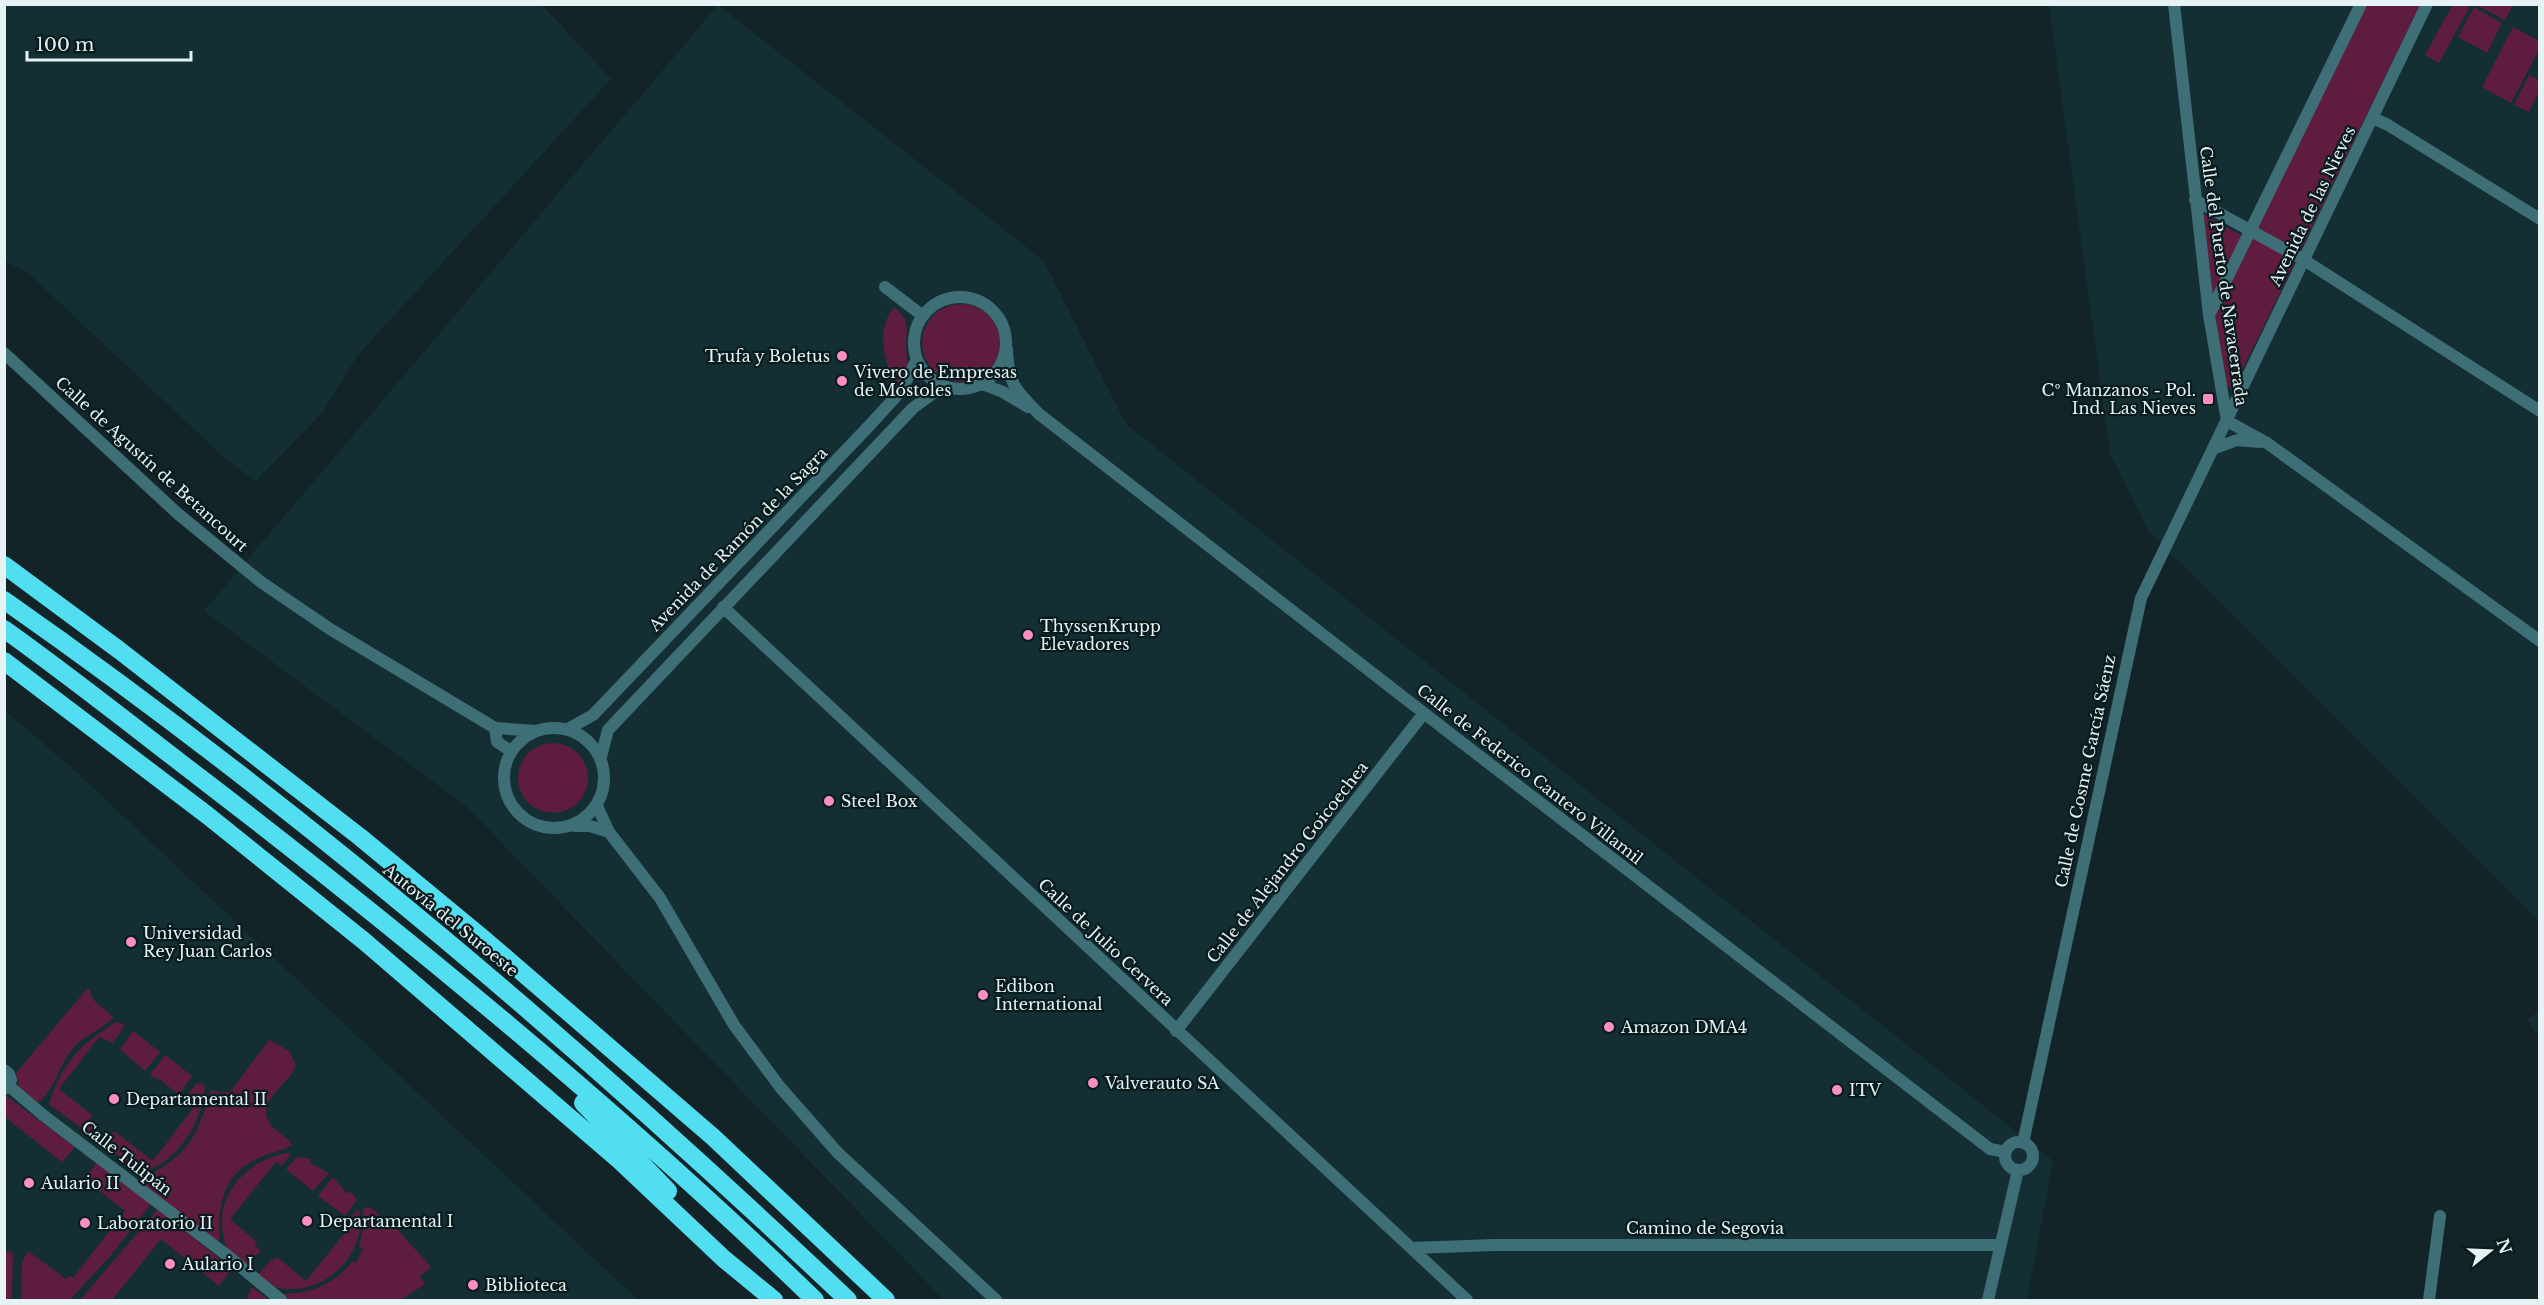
<svg xmlns="http://www.w3.org/2000/svg" width="2544" height="1305" font-family="'Libre Baskerville',serif">
	<style>
		.built { fill: #132f33 }
		.green { fill: #5e1d3e }
		.lines { fill: none; stroke-linecap: round; stroke-linejoin: round }
		.street { stroke: #3e6f76; stroke-width: 12 }
		.highway { stroke: #51def1; stroke-width: 18 }
		.poi-dot { fill: #fc8fc1; stroke: #081b1d; stroke-width: 2 }
		.labels { text-anchor: middle; dominant-baseline: central; stroke-width: 4.5; stroke-linejoin: round; paint-order: stroke }
		.street-label { font-size: 16px; fill: #e7f2f4; stroke: #081b1d }
		.poi-label { font-size: 16px; fill: #e7f2f4; stroke: #081b1d; text-anchor: start }
	</style>
	<rect width="100%" height="100%" fill="#122427"/>
	<path class="built" d="M4,5H542L611,79L357,356L322,413L256,481L228,461L27,272L5,261Z
		M718,5L1044,261L1126,424L2053,1161L2027,1300H944L466,806L204,611Z
		M2049,5H2539V921L2149,532L2110,453Z
		M4,710L73,769L638,1300H5Z
		M2539,1011V1037L2527,1020Z"/>
	<path class="green" d="M2453,4L2470,6L2439,63L2425,55Z
		M2366,5H2420L2233,389L2225,386L2202,213L2251,241Z
		M2476,5V4L2513,5L2505,20Z
		M2474,7L2502,23L2487,53L2458,37Z
		M2513,27L2539,41L2540,48L2511,103L2482,87Z
		M2529,75L2539,80V91L2529,112L2514,105Z
		M922 343a39 39 0 1 1 78 0a39 39 0 1 1-78 0Z
		M895,307L905,319L907,329L906,347L908,365L898,385C883,365 875,327 895,307Z
		M518 778a35 35 0 1 1 70 0a35 35 0 1 1-70 0Z
		M87,989L90,990C91,1004 106,1007 113,1018C101,1030 83,1036 72,1049C59,1065 53,1094 37,1103L19,1087L16,1073Z
		M116,1022L123,1024L124,1028L112,1043L99,1037L59,1089L92,1115L90,1119L100,1126L92,1136L49,1104C64,1060 78,1047 116,1022Z
		M133,1031L160,1052L145,1071L120,1049Z
		M269,1040L289,1051L296,1065C290,1085 256,1099 269,1122C274,1132 287,1135 292,1145C283,1151 271,1152 261,1157C220,1175 219,1205 219,1244L139,1181C187,1155 196,1142 211,1090L222,1093L231,1091Z
		M165,1055L192,1076L179,1095L158,1078L156,1079L150,1075Z
		M202,1083L205,1086C202,1123 178,1163 139,1173L101,1141L108,1132L111,1135L114,1131L153,1161L193,1108L185,1099L196,1084Z
		M5,1095L75,1147L62,1162L6,1118L5,1120Z
		M291,1153L282,1166L276,1162L230,1219L257,1242L254,1245L261,1250L248,1266L226,1249C224,1238 221,1227 222,1216C226,1182 258,1155 291,1153Z
		M297,1157L311,1159L310,1163L329,1173L313,1191L286,1169Z
		M97,1162L151,1204L111,1255L70,1300H21L22,1262L28,1251L66,1279L70,1276L73,1278L125,1211L85,1179Z
		M333,1177L346,1193L351,1192L357,1200L345,1216L318,1196Z
		M366,1207L371,1208L397,1229L431,1267L420,1276L425,1284L401,1300H291L282,1294C313,1293 333,1285 353,1261L356,1263L363,1248L359,1247L363,1229V1209Z
		M158,1209L232,1269L219,1286L161,1239L112,1300H80Z
		M358,1209C361,1215 360,1221 360,1227C357,1261 325,1289 292,1289C286,1289 278,1289 273,1286C268,1283 263,1278 259,1274L272,1259L274,1260L277,1257L306,1281L353,1223L349,1220Z
		M10,1251L13,1254L12,1300H5V1253Z
		M252,1287L269,1300H246Z"/>
	<g class="lines">
		<path class="street" d="M2174,4L2209,315L2227,421
			M2373,118L2388,125L2540,219
			M2195,200L2304,260L2540,411
			M885,287L923,316
			M914 343a46 46 0 1 1 92 0a46 46 0 1 1-92 0Z
			M2210,313L2361,4
			M1007,349C1008,384 1015,389 1039,414L1447,731L1990,1149L2006,1152
			M4,353L177,513L261,582L330,629L495,728L536,731
			M982,384L1003,392L1028,407
			M2227,421L2267,443L2540,641
			M2213,449L2237,440L2260,442
			M723,607L1467,1300
			M504 778a50 50 0 1 1 100 0a50 50 0 1 1-100 0Z
			M495,728L497,742L511,751
			M568,729L593,715L869,426L901,391L917,359
			M601,757L608,730L913,408L943,386
			M597,806L609,832L660,898L734,1025L780,1087L837,1152L996,1300
			M574,826H590L609,832
			M1176,1031L1424,713
			M4,1070L9,1074L11,1080L4,1089
			M9,1086L43,1115L224,1253L281,1300
			M2005 1156a14 14 0 1 1 28 0a14 14 0 1 1-28 0Z
			M2023,1143L2141,598L2427,4
			M1411,1248L1495,1245H2000
			M1988,1300L2018,1170
			M2429,1300L2440,1216"/>
		<path class="highway" d="M4,565L119,650L360,837L486,941L713,1137L886,1300
			M4,600C304,810 583,1049 848,1300
			M4,629C73,678 139,731 207,783C418,945 624,1115 815,1300
			M4,661L207,815L364,941L619,1160L724,1259L774,1300
			M583,1103L668,1191"/>
	</g>
	<g class="poi-dot">
		<circle cx="842" cy="356" r="6"/>
		<circle cx="842" cy="381" r="6"/>
		<rect x="2202" y="393" width="12" height="12" rx="3"/>
		<circle cx="1028" cy="635" r="6"/>
		<circle cx="829" cy="801" r="6"/>
		<circle cx="131" cy="942" r="6"/>
		<circle cx="983" cy="995" r="6"/>
		<circle cx="1609" cy="1027" r="6"/>
		<circle cx="1093" cy="1083" r="6"/>
		<circle cx="1837" cy="1090" r="6"/>
		<circle cx="114" cy="1099" r="6"/>
		<circle cx="29" cy="1183" r="6"/>
		<circle cx="307" cy="1221" r="6"/>
		<circle cx="85" cy="1223" r="6"/>
		<circle cx="170" cy="1264" r="6"/>
		<circle cx="473" cy="1285" r="6"/>
	</g>
	<g class="labels">
		<g class="street-label">
			<text transform="translate(2312 206) rotate(-64)">Avenida de las Nieves</text>
			<text transform="translate(2224 276) rotate(82)">Calle del Puerto de Navacerrada</text>
			<text transform="translate(152 464) rotate(42)">Calle de Agustín de Betancourt</text>
			<text transform="translate(738 539) rotate(-46)">Avenida de Ramón de la Sagra</text>
			<text transform="translate(2085 771) rotate(-78)">Calle de Cosme García Sáenz</text>
			<text transform="translate(1530 774) rotate(38)">Calle de Federico Cantero Villamil</text>
			<text transform="translate(1287 862) rotate(-52)">Calle de Alejandro Goicoechea</text>
			<text transform="translate(451 920) rotate(39)">Autovía del Suroeste</text>
			<text transform="translate(1106 942) rotate(43)">Calle de Julio Cervera</text>
			<text transform="translate(127 1158) rotate(38)">Calle Tulipán</text>
			<text x="1705" y="1228">Camino de Segovia</text>
		</g>
		<g class="poi-label">
			<text x="830" y="356" text-anchor="end">Trufa y Boletus</text>
			<text x="854" y="372">Vivero de Empresas<tspan x="854" dy="18">de Móstoles</tspan></text>
			<text x="2196" y="390" text-anchor="end">Cº Manzanos - Pol.<tspan x="2196" dy="18">Ind. Las Nieves</tspan></text>
			<text x="1040" y="626">ThyssenKrupp<tspan x="1040" dy="18">Elevadores</tspan></text>
			<text x="841" y="801">Steel Box</text>
			<text x="143" y="933">Universidad<tspan x="143" dy="18">Rey Juan Carlos</tspan></text>
			<text x="995" y="986">Edibon<tspan x="995" dy="18">International</tspan></text>
			<text x="1621" y="1027">Amazon DMA4</text>
			<text x="1105" y="1083">Valverauto SA</text>
			<text x="1849" y="1090">ITV</text>
			<text x="126" y="1099">Departamental II</text>
			<text x="41" y="1183">Aulario II</text>
			<text x="319" y="1221">Departamental I</text>
			<text x="97" y="1223">Laboratorio II</text>
			<text x="182" y="1264">Aulario I</text>
			<text x="485" y="1285">Biblioteca</text>
		</g>
	</g>
	<rect width="2544" height="1305" fill="none" stroke="#e7f2f4" stroke-width="12"/>
	<g transform="translate(2490 1251) rotate(72)" stroke="#081b1d" stroke-width="4.5" paint-order="stroke">
	<path d="M0-4.5L10 22L0 15L-10 22Z" fill="#e7f2f4"/>
	<text y="-9" font-size="16" font-weight="bold" text-anchor="middle" fill="#e7f2f4">N</text>
	</g>
	<path d="M27 51v9h164v-9" fill="none" stroke="#e7f2f4" stroke-width="3"/>
	<text x="36" y="51" font-size="18" fill="#e7f2f4" stroke="#081b1d" stroke-width="4.5" paint-order="stroke">100 m</text>
</svg>
